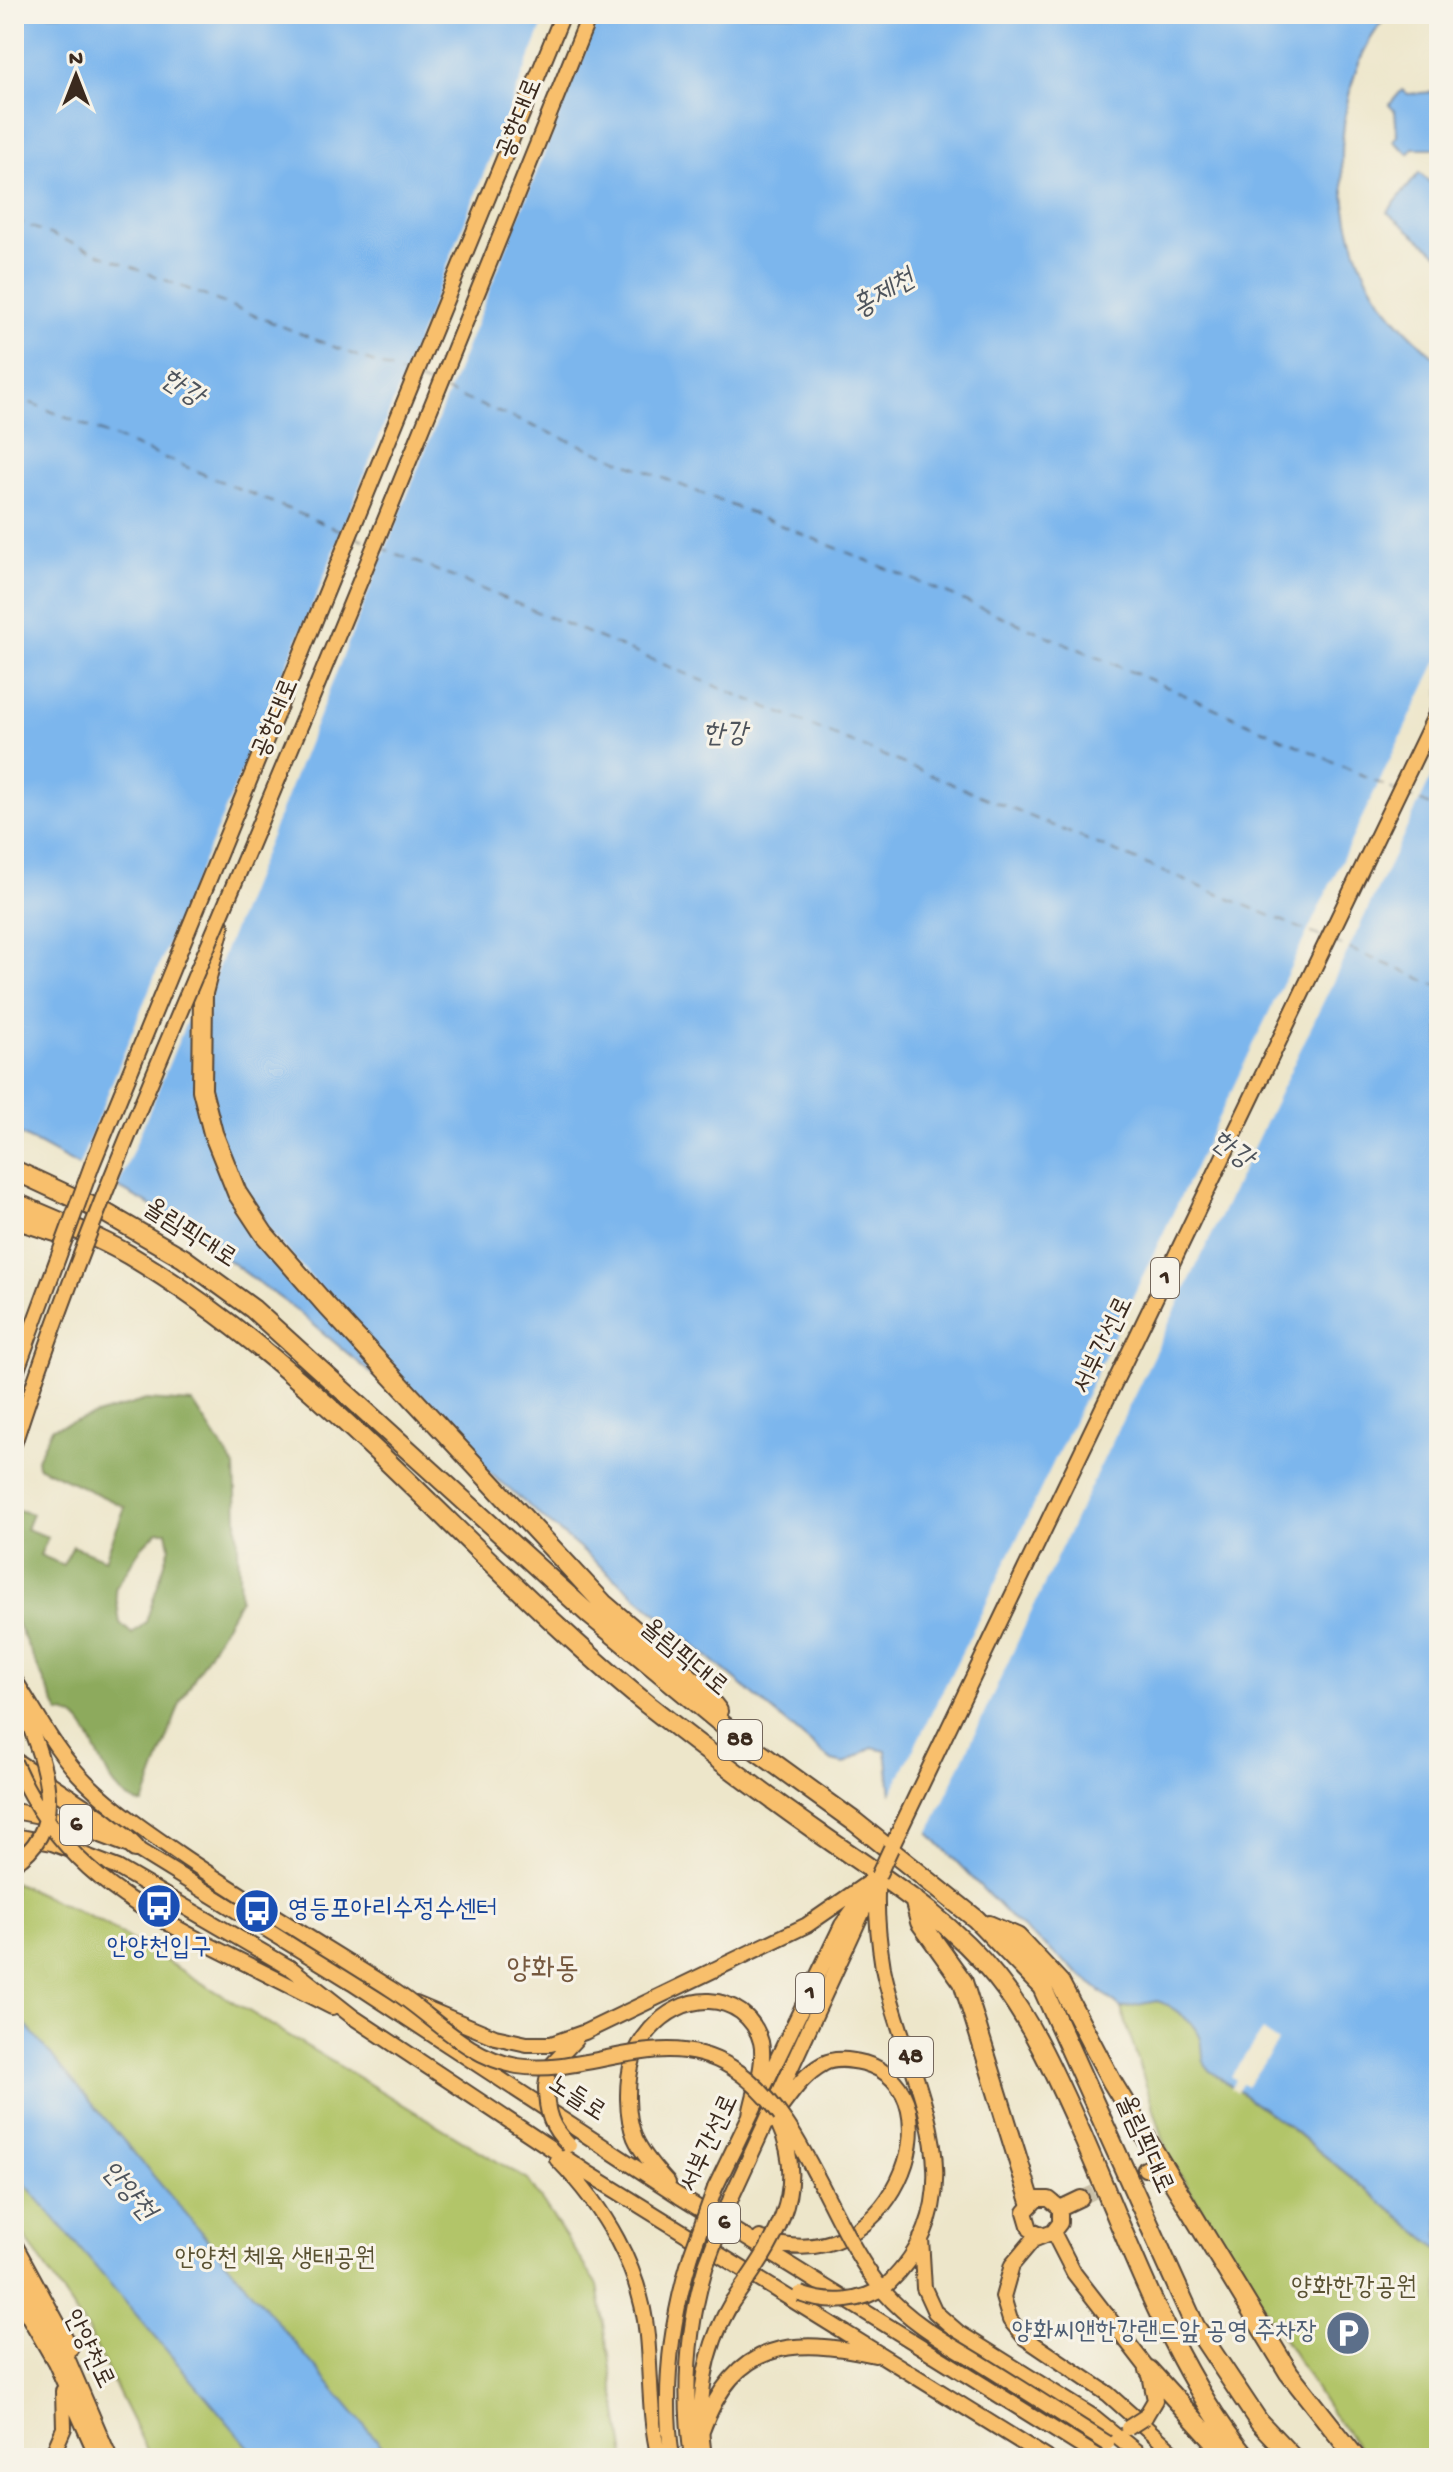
<svg xmlns="http://www.w3.org/2000/svg" width="1453" height="2472" font-family="'Gochi Hand','Poor Story',sans-serif">
	<style>
		.green { fill: #b2c569; stroke: #767844; stroke-width: 2 }
		.forest { fill: #8daa5d; stroke: #646a3e; stroke-width: 2; fill-rule: evenodd }
		.water { fill: #7cb6ed; stroke: #5c7086; stroke-width: 2 }
		.pier { fill: #ede6ca }
		.lines { fill: none; stroke-linecap: round; stroke-linejoin: round }
		.ferry { stroke: #4e545c; stroke-width: 2; stroke-dasharray: 10 8; stroke-linecap: butt }
		.major-tunnel { stroke: #c9c0a8; stroke-width: 14; stroke-dasharray: 14 7; stroke-linecap: butt }
		.major-casing { stroke: #564638; stroke-width: 18 }
		.highway-casing { stroke: #564638; stroke-width: 22 }
		.major { stroke: #f8bf6c; stroke-width: 14 }
		.highway { stroke: #f8bf6c; stroke-width: 18 }
		.major-bridge-casing { stroke: #564638; stroke-width: 18; stroke-linecap: butt }
		.major-bridge { stroke: #f8bf6c; stroke-width: 14 }
		.labels { text-anchor: middle; dominant-baseline: central; stroke-width: 6; stroke-linejoin: round; paint-order: stroke }
		.shield { fill: #f7f3e8; stroke: #73665b; stroke-width: 2 }
		.shield-label { font-size: 24px; font-weight: bold; fill: #3b2a1e }
		.street-label { font-size: 26px; fill: #3b2a1e; stroke: #f7f3e8 }
		.transit-label { font-size: 26px; fill: #164399; stroke: #f7f3e8; text-anchor: start }
		.park-label { font-size: 26px; fill: #595131; stroke: #f7f3e8 }
		.service-label { font-size: 26px; fill: #4e5e75; stroke: #f7f3e8; text-anchor: end }
		.water-label { font-size: 28px; font-style: italic; fill: #4e545c; stroke: #f7f3e8 }
		.quarter-label { font-size: 30px; fill: #75583e; stroke: #f7f3e8 }
	</style>
	<rect width="100%" height="100%" fill="#f7f3e8"/>
	<filter id="ink" filterUnits="userSpaceOnUse"><feTurbulence type="fractalNoise" baseFrequency=".0125" numOctaves="2"/><feDisplacementMap in="SourceGraphic" scale="16" xChannelSelector="R" yChannelSelector="G"/><feConvolveMatrix kernelMatrix="1 2 1 2 8 2 1 2 1" color-interpolation-filters="sRGB"/></filter>
	<filter id="wash" filterUnits="userSpaceOnUse"><feTurbulence type="fractalNoise" baseFrequency=".006" numOctaves="4" result="noise"/><feDisplacementMap in="SourceGraphic" scale="32" xChannelSelector="R" yChannelSelector="G"/><feGaussianBlur stdDeviation="1.8" result="paint"/><feColorMatrix in="noise" values="0 0 0 0 0 0 0 0 0 0 0 0 0 0 0 0 0 1.4 0 .05"/><feComposite in="paint" operator="in"/></filter>
	<g filter="url(#wash)">
		<rect width="100%" height="100%" fill="#ede6ca"/>
		<path class="green" d="M14,1882L101,1922L528,2180L598,2285L625,2458H151L88,2331L14,2221Z
			M1157,2001C1172,2005 1196,2023 1201,2039C1204,2051 1202,2059 1209,2070L1290,2128L1439,2249V2458H1367L1327,2407L1170,2159L1121,2008Z"/>
		<path class="forest" d="M146,1400L193,1403L235,1467L240,1599L181,1701L143,1804C95,1796 98,1710 59,1713L18,1625L14,1614V1521L18,1510L32,1514L26,1529L48,1537L40,1555L63,1565L73,1546L105,1559L125,1507L38,1466L37,1459L52,1428ZM158,1531H167L170,1547L146,1622L132,1634L120,1623L115,1589L141,1548Z"/>
		<path class="water" d="M14,14H1389C1333,74 1331,194 1362,266C1379,306 1408,333 1439,361V2249L1291,2128L1209,2070C1200,2060 1204,2051 1201,2039C1196,2024 1172,2005 1157,2001L1121,2008L1013,1920L891,1794L886,1750L872,1747L844,1764L832,1761L295,1309L158,1209L14,1131Z
			M1437,86L1439,148H1413L1409,154L1393,141L1397,135L1395,111L1389,105L1402,90L1408,94L1433,92Z
			M1419,173L1439,190V255L1387,212Z
			M14,2011L392,2458H258L14,2171Z"/>
		<path class="pier" d="M547,14H600L208,993L205,1033L207,1075L217,1127L237,1180L261,1221L483,1472L435,1432L271,1249L238,1201L208,1131L197,1075V996L117,1189L78,1168L155,975L318,592Z
			M1439,657V761L1061,1548L927,1837L889,1798L979,1618Z
			M1262,2031L1278,2042L1247,2087L1242,2084L1237,2092L1231,2088L1236,2080L1231,2076Z"/>
		<g class="lines">
			<path class="ferry" d="M14,220L410,377
				M419,381L432,386
				M445,391C764,518 1083,644 1394,790
				M14,396L344,532
				M354,536L370,543
				M380,547L1324,938
				M1404,794L1439,810
				M1333,942L1439,986"/>
		</g>
	</g>
	<g filter="url(#ink)">
		<g class="lines">
			<path class="major-tunnel" d="M1081,2198L1145,2169"/>
			<g class="major-casing">
				<path id="major" d="M14,1811L61,1820L135,1848L352,1982L679,2196L1100,2458
					M14,1836L52,1843L118,1868L292,1969L353,2017L591,2175L1047,2458
					M891,1848L1439,708
					M878,1876C875,1906 878,1937 883,1968C904,2075 987,2189 887,2285
					M197,1939L332,2007
					M416,2004L495,2037L527,2044H551L585,2032L807,1925L878,1876
					M546,2087L549,2068L575,2040
					M557,2159C604,2207 641,2268 647,2336C651,2377 649,2417 659,2458
					M1145,2169L1161,2162
					M668,2183C657,2171 642,2154 635,2138C626,2116 626,2082 633,2059C648,2016 700,1983 741,2012C751,2020 758,2030 761,2042C766,2064 754,2093 750,2115
					M715,2188L842,1925L864,1895
					M731,2198L874,1887
					M1060,2208L1081,2198
					M1053,2232L1074,2273L1149,2370L1155,2400L1145,2417
					M1041,2234L1030,2229L1025,2212L1037,2199H1049L1060,2208V2223L1053,2232L1033,2240L1012,2265L1003,2297L1010,2320L1025,2338L1108,2394L1180,2458
					M760,2238C888,2290 966,2092 864,2063C851,2060 835,2057 823,2064C799,2077 786,2103 769,2122
					M921,2238L924,2288L935,2312L959,2333L1095,2418L1144,2458
					M14,2243L71,2348
					M14,2265L65,2353L110,2458
					M14,2291L55,2362L98,2458
					M702,2431C735,2340 792,2337 875,2355
					M51,2458L64,2428L63,2391
					M672,2458C662,2389 671,2321 691,2255
					M692,2458C683,2393 687,2328 706,2265
					M704,2458C696,2402 703,2351 732,2302"/>
			</g>
			<g class="highway-casing">
				<path id="highway" d="M220,927L203,993L202,1090L213,1133L237,1193L264,1234L326,1305L603,1603L696,1683L718,1711
					M14,1170L104,1212L183,1258L253,1309L590,1615L739,1738L855,1822L976,1919L1042,1987L1195,2326L1259,2422L1293,2458
					M14,1202C52,1219 93,1234 129,1255C326,1372 471,1561 648,1705C705,1750 762,1793 822,1835C883,1878 949,1918 996,1977C1031,2020 1056,2077 1079,2128C1128,2238 1169,2363 1246,2458
					M14,1219L65,1235
					M14,1762L117,1830L135,1848
					M914,1899L920,1922L963,1982L1031,2202
					M989,1925L1017,1937L1060,1983L1112,2082L1289,2373L1356,2458
					M1149,2370L1229,2458"/>
			</g>
			<use href="#major" class="major"/>
			<use href="#highway" class="highway"/>
			<g class="major-bridge-casing">
				<path id="major-bridge" d="M14,1378L92,1165L563,14
					M14,1444C85,1222 182,1011 271,796C380,537 484,275 590,14
					M14,1679C37,1714 56,1753 87,1783C117,1812 153,1836 188,1860C255,1905 323,1946 391,1989C433,2015 465,2057 517,2066C589,2077 662,2024 731,2067C806,2113 829,2228 885,2293C912,2324 948,2343 982,2364C1024,2390 1066,2417 1107,2443
					M14,1762C55,1854 111,1893 197,1939
					M14,1863C75,1824 39,1752 20,1700
					M878,1876L891,1848
					M546,2087C546,2112 551,2128 569,2145
					M691,2255L715,2188
					M706,2265L731,2198
					M800,2294C830,2305 861,2303 887,2285
					M732,2302C770,2248 811,2193 779,2125
					M1128,2428L1145,2417"/>
			</g>
			<use href="#major-bridge" class="major-bridge"/>
		</g>
	</g>
	<defs>
		<g id="bus-disc" transform="scale(2.3)"><circle r="9.5" fill="#1a4fb4" stroke="#f7f3e8"/><path d="M-5-6H5V4H4V6H2V4H-2V6H-4V4H-5ZM-3.5-4V0h7V-4ZM-3.5 1.2v1.5H-2V1.2ZM2 1.2v1.5H3.5V1.2Z" fill="#fff"/></g>
		<g id="parking-disc" transform="scale(2.3)"><circle r="9.5" fill="#5c6f8a" stroke="#f7f3e8"/><path d="M-3.5-5.5H1a3.5 3.5 0 0 1 0 7H-1V5.5H-3.5ZM-1-3.4V-.6H.8a1.4 1.4 0 0 0 0-2.8Z" fill="#fff"/></g>
	</defs>
	<g fill-rule="evenodd">
		<use href="#bus-disc" x="159" y="1906"/>
		<use href="#bus-disc" x="257" y="1911"/>
		<use href="#parking-disc" x="1348" y="2333"/>
	</g>
	<g class="labels">
		<g class="shield">
			<rect x="1151" y="1258" width="28" height="40" rx="6"/>
			<rect x="718" y="1720" width="44" height="40" rx="6"/>
			<rect x="60" y="1805" width="32" height="40" rx="6"/>
			<rect x="796" y="1973" width="28" height="40" rx="6"/>
			<rect x="889" y="2037" width="44" height="40" rx="6"/>
			<rect x="708" y="2203" width="32" height="40" rx="6"/>
		</g>
		<g class="shield-label">
			<text x="1165" y="1278">1</text>
			<text x="740" y="1740">88</text>
			<text x="76" y="1825">6</text>
			<text x="810" y="1993">1</text>
			<text x="911" y="2057">48</text>
			<text x="724" y="2223">6</text>
		</g>
		<g class="street-label">
			<text transform="translate(521 119) rotate(-68)">공항대로</text>
			<text transform="translate(277 719) rotate(-67)">공항대로</text>
			<text transform="translate(189 1235) rotate(33)">올림픽대로</text>
			<text transform="translate(1105 1346) rotate(-64)">서부간선로</text>
			<text transform="translate(683 1659) rotate(40)">올림픽대로</text>
			<text transform="translate(576 2100) rotate(33)">노들로</text>
			<text transform="translate(711 2144) rotate(-65)">서부간선로</text>
			<text transform="translate(1143 2145) rotate(66)">올림픽대로</text>
			<text transform="translate(87 2350) rotate(64)">안양천로</text>
		</g>
		<g class="transit-label">
			<text x="288" y="1911">영등포아리수정수센터</text>
			<text x="159" y="1949" text-anchor="middle">안양천입구</text>
		</g>
		<g class="park-label">
			<text x="275" y="2260">안양천 체육 생태공원</text>
			<text x="1354" y="2289">양화한강공원</text>
		</g>
		<g class="service-label">
			<text x="1317" y="2333">양화씨앤한강랜드앞 공영 주차장</text>
		</g>
		<g class="water-label">
			<text transform="translate(884 295) rotate(-31)">홍제천</text>
			<text transform="translate(181 389) rotate(34)">한강</text>
			<text x="725" y="735">한강</text>
			<text transform="translate(1231 1151) rotate(36)">한강</text>
			<text transform="translate(127 2192) rotate(49)">안양천</text>
		</g>
		<g class="quarter-label">
			<text x="543" y="1971">양화동</text>
		</g>
	</g>
	<rect width="1453" height="2472" fill="none" stroke="#f7f3e8" stroke-width="48"/>
	<g transform="translate(76 76)" stroke="#f7f3e8" stroke-width="6" paint-order="stroke">
	<path d="M0-6L14 30L0 20L-14 30Z" fill="#3b2a1e"/>
	<text y="-12" font-size="22" font-weight="bold" text-anchor="middle" fill="#3b2a1e">N</text>
	</g>
</svg>
